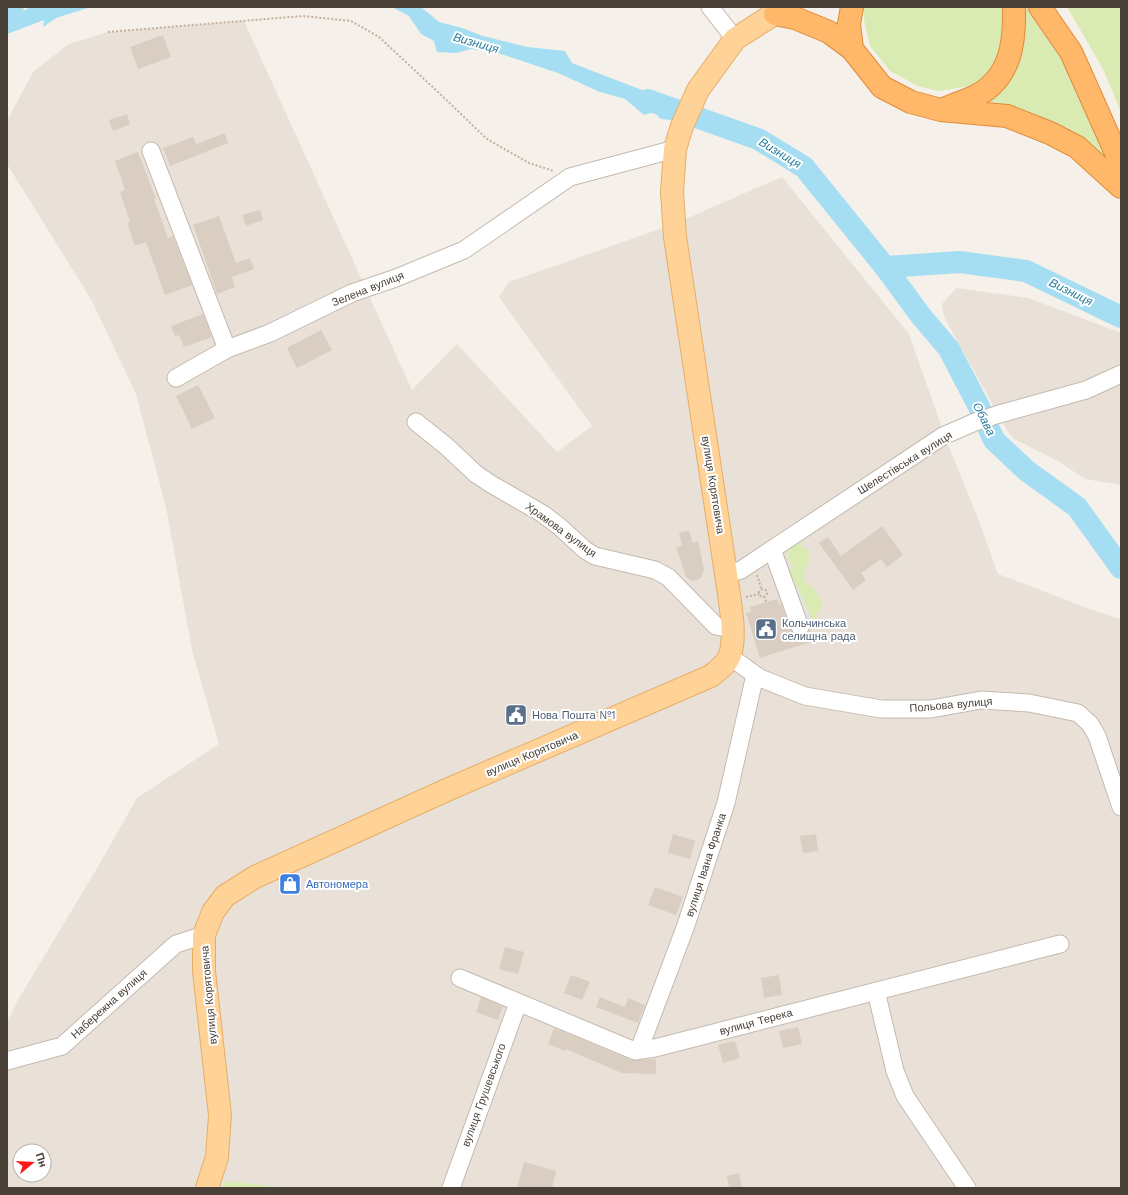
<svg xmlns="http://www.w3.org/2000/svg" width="1128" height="1195" font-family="'Work Sans',sans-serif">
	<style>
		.residential { fill: #e9e1d7; fill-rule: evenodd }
		.green { fill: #d9eab2 }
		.parking { fill: #e6e3e1 }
		.water { fill: #a5def2 }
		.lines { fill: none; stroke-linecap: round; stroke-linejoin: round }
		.river { stroke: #a5def2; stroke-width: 22 }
		.building { fill: #dacdc1 }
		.minor-casing { stroke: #c4b9af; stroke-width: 19 }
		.major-casing { stroke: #e6ad66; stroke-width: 24 }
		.highway-casing { stroke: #e18a38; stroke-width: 24 }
		.path { stroke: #c3b09c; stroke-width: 2; stroke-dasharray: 2 2; stroke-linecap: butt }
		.minor { stroke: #fff; stroke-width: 17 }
		.major { stroke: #ffd398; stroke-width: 22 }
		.highway { stroke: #ffb86a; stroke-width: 22 }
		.labels { text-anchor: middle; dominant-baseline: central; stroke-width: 4; stroke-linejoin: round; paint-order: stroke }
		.street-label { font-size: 11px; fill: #494037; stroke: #fff }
		.service-label { font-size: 11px; fill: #4e5e75; stroke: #fff; text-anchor: start }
		.shop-label { font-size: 11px; fill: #366cbe; stroke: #fff; text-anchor: start }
		.water-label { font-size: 12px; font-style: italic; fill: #297f9f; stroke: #fff }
	</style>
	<rect width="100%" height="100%" fill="#f5f0e9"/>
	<path class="residential" d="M244,21L412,390L457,344L557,452L592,426L499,297L509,282L674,224L782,177L909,334L947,442L979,521L998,574L1098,612L1121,619V1188H7V1023L18,1000L96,870L137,798L219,744L192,650L166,507L136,394L92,301L7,164V121L33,72L69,44L108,32ZM20,1151H44V1175H20Z
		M956,288L1028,298L1121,333V485L1085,479L1058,461L1014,439L1008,432L944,317L942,304Z"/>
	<path class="green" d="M863,7H1008L997,67L972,86L938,91L918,86L890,71L870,46L865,26Z
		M1023,7H1036L1066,58L1111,162L1082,142L980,103Z
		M1067,7H1121V112L1103,69Z
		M797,541L801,543L802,547L807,548C814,563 802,567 804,579C805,584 810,585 813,588C817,593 821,599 823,604L818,613L815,614L821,626L816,628L793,578L788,577L778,560L786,555L787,558L780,562L786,572L793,568L794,569L789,560L788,547Z
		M226,1181L291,1188H222Z"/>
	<path class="parking" d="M788,577L793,578L816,628L810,630L809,627L805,628Z"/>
	<path class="water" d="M30,7H91L56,18L43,27L44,20L7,34V17H15Z
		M392,7H421L439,22L462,28L483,36L527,47L565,51L572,63L678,104L672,120L661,119L654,112L644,115L625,99L600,92L558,73L498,53L471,49L456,53L437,52L434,41L421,34L409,16Z"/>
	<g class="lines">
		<path class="river" d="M7,17L13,7
			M648,100L758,139L804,167L885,267L960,262L1026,271L1121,317
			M885,267L921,316L949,349L979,407L994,440L1027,471L1077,507L1121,568"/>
	</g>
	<path class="building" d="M163,35L171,57L138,69L130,47Z
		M127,114L130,124L113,131L109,120Z
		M225,133L228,143L170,166L163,148L193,137L196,144Z
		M138,152L156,199H154L168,238L173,236L192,285L165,295L146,242L135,246L127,223L130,222L120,192L125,190L115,161Z
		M260,210L263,220L246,226L242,215Z
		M219,216L236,263L250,258L254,269L232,277L235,287L217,294L193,225Z
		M203,314L212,337L184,347L179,335L175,336L171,326Z
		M321,330L332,350L297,368L287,348Z
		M198,385L215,418L192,429L176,396Z
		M882,526L903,555L887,567L881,559L861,573L866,580L853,590L819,543L828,537L841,556Z
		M689,530L693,543L698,541L704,570L700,579L692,581L686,577L676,547L682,546L679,533Z
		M777,599L779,605L781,604L791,630L793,634L798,637L803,636L808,633L810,628L814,641L760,658L746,613L751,612L750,607Z
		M673,834L695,841L690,859L668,853Z
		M816,834L818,851L803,853L800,836Z
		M655,887L683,897L676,915L648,905Z
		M505,947L524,952L518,974L499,969Z
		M571,975L590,982L582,1000L564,993Z
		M779,975L782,995L764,998L761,978Z
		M481,997L503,1007L498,1020L476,1012Z
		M600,997L625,1007L628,998L645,1005L638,1023L596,1007Z
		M798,1027L802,1044L783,1048L779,1031Z
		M554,1028L631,1060L656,1059V1074L622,1073L566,1049L565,1051L548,1044Z
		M735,1041L740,1058L723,1063L718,1045Z
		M524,1162L556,1171L552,1188H517Z
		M739,1173L742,1188H729L727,1176Z"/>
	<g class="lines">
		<g class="minor-casing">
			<path id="minor" d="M710,7L735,39
				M151,151L227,349L270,333L352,293L396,278L464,250L570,177L675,149
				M176,378L227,349
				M416,422L446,446L476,474L491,484L543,514L560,527L585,550L595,556L655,570L668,577L716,626L732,629
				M772,549L800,627
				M726,574L741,570L943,436L975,422L996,415L1086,390L1121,374
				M729,656L760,678L805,696L881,709H931L981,700L1029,703L1078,713L1090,724L1097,736L1121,807
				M460,978L635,1051L655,1048L1060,944
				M876,991L895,1071L905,1096L967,1188
				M639,1050L685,928L726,803L755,675
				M7,1061L62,1046L176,944L204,935
				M451,1188L518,1003"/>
		</g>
		<g class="major-casing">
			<path id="major" d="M207,1188L217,1157L220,1115L204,971V935L213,912L225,896L255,877L449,789L711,676C718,670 727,664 730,655C737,634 729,597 726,574L675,237L672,192L675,149L682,126L698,90L735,39L785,7"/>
		</g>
		<g class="highway-casing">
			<path id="highway" d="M852,7L849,24L852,49
				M1040,7L1071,52L1121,164
				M775,14L795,18L829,32L852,49L882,87L911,102L941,110L1007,116L1050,133L1077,147L1121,187
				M944,109C954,104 966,101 976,96C1011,78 1015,42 1014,7"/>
		</g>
		<path class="path" d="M108,32L303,16L351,21L379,37L438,92L487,139L529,163L554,171
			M757,575L761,588
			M759 593a4 4 0 1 1 8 0a4 4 0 1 1-8 0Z
			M764,596L766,602
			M746,597L759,594"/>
		<use href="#minor" class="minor"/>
		<use href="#major" class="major"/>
		<use href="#highway" class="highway"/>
	</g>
	<defs>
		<g id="civic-square" transform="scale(1.15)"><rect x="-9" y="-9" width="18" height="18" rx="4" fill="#5c6f8a" stroke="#fff"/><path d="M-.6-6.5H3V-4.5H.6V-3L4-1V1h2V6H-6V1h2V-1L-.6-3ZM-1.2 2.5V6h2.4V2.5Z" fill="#fff"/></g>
		<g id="shop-square" transform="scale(1.15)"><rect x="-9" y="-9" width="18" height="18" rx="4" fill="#3f7fe0" stroke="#fff"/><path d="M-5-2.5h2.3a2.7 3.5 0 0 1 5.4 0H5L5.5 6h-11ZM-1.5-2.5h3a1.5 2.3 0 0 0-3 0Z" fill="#fff"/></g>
	</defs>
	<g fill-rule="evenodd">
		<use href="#civic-square" x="766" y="629"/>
		<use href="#civic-square" x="516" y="715"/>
		<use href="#shop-square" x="290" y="884"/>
	</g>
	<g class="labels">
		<g class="street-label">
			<text transform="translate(368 289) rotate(-22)">Зелена вулиця</text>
			<text transform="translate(905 463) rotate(-32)">Шелестівська вулиця</text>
			<text transform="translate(713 485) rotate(81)">вулиця Корятовича</text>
			<text transform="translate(561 530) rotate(36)">Храмова вулиця</text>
			<text transform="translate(951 705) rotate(-5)">Польова вулиця</text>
			<text transform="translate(532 754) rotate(-23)">вулиця Корятовича</text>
			<text transform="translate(706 865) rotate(-72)">вулиця Івана Франка</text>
			<text transform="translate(209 995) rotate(-95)">вулиця Корятовича</text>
			<text transform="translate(109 1004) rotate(-42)">Набережна вулиця</text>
			<text transform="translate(756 1022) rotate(-15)">вулиця Терека</text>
			<text transform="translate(484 1095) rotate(-70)">вулиця Грушевського</text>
		</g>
		<g class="service-label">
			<text x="782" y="623">Кольчинська<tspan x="782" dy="13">селищна рада</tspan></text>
			<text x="532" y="715">Нова Пошта №1</text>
		</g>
		<g class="shop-label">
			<text x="306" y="884">Автономера</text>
		</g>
		<g class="water-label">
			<text transform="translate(476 43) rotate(16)">Визниця</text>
			<text transform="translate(780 153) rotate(31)">Визниця</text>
			<text transform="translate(1071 292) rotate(26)">Визниця</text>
			<text transform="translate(984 419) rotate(63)">Обава</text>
		</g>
	</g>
	<rect width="1128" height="1195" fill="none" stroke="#494037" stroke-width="16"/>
	<g transform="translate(32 1163) rotate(72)"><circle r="19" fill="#ffffff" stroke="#b6b3af"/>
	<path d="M0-3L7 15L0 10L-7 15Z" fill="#fd1918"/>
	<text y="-6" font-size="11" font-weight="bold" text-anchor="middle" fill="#494037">Пн</text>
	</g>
</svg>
